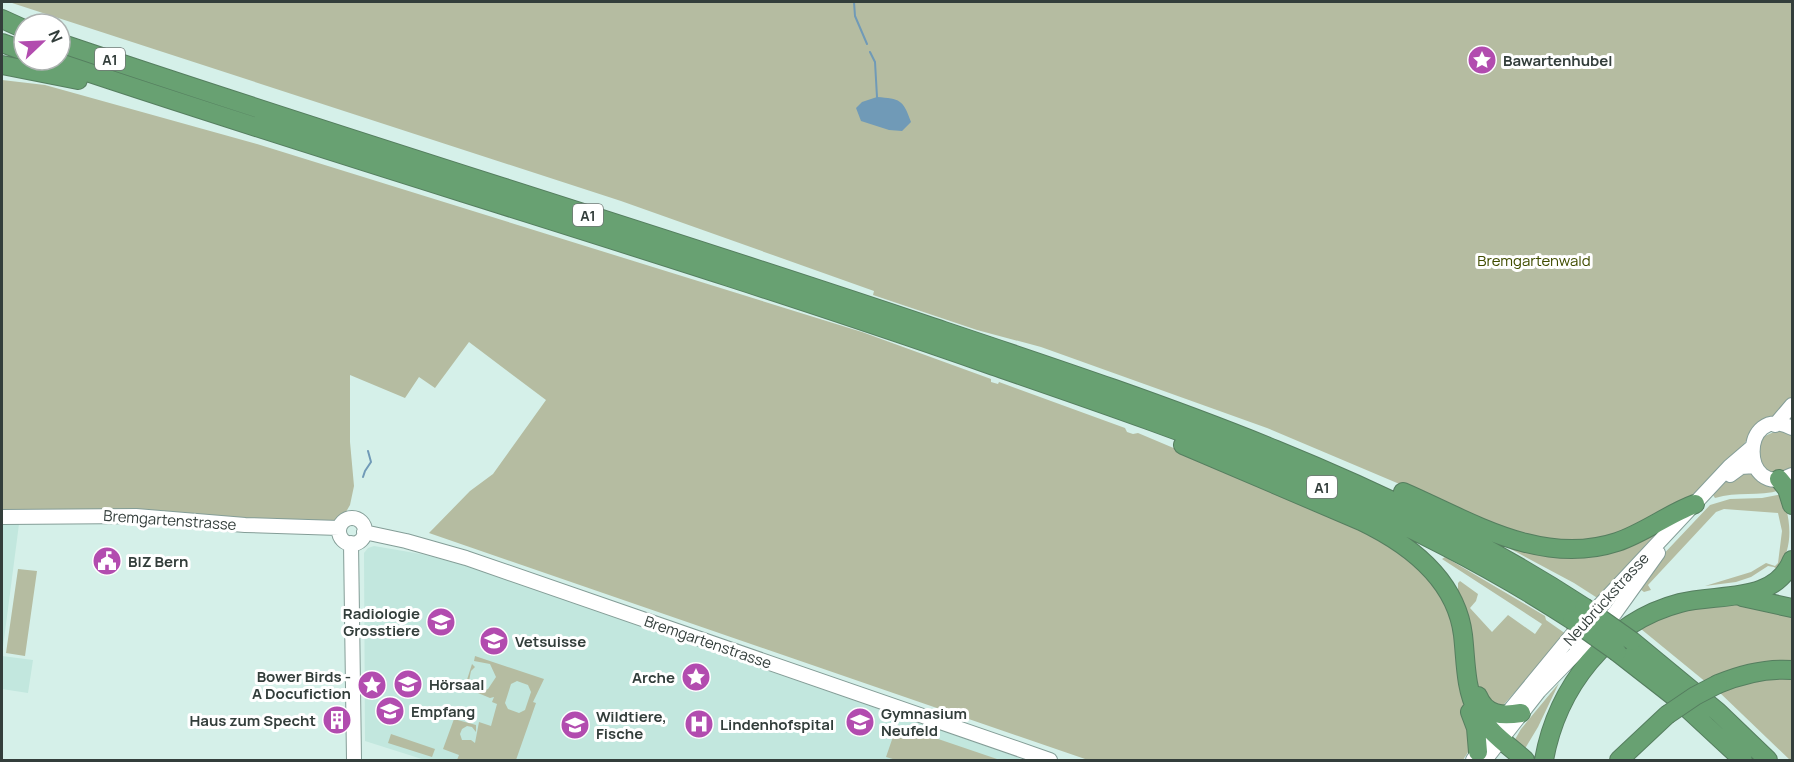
<svg xmlns="http://www.w3.org/2000/svg" width="1794" height="762" font-family="Manrope,sans-serif">
	<style>
		.built { fill: #c2e7de }
		.green { fill: #b5bca1; fill-rule: evenodd }
		.water { fill: #709ab7 }
		.lines { fill: none; stroke-linecap: round; stroke-linejoin: round }
		.stream { stroke: #709ab7; stroke-width: 2 }
		.secondary-casing { stroke: #849d97; stroke-width: 16 }
		.highway-casing { stroke: #557e5f; stroke-width: 20 }
		.secondary { stroke: #fff; stroke-width: 14 }
		.highway { stroke: #68a172; stroke-width: 18 }
		.highway-bridge-casing { stroke: #557e5f; stroke-width: 20; stroke-linecap: butt }
		.highway-bridge { stroke: #68a172; stroke-width: 18 }
		.labels { text-anchor: middle; dominant-baseline: central; stroke-width: 6; stroke-linejoin: round; paint-order: stroke }
		.shield { fill: #fff; stroke: #707876; stroke-width: 1.5 }
		.shield-label { font-size: 14px; font-weight: bold; fill: #333e3b }
		.poi-label { font-size: 15px; font-weight: bold; fill: #333e3b; stroke: #fff; text-anchor: start }
		.park-label { font-size: 15px; fill: #414d00; stroke: #fff }
		.street-label { font-size: 15px; fill: #333e3b; stroke: #fff }
	</style>
	<rect width="100%" height="100%" fill="#d5f0e9"/>
	<path class="built" d="M2,524H19L2,655Z
		M374,546L421,554L463,565L1020,758L1019,760H425L365,741L364,553L368,548Z
		M2,656L33,660L28,693L2,689Z"/>
	<path class="green" d="M9,2H1792V398L1777,414L1754,427L1743,446L1709,482L1682,503L1621,534L1567,545L1513,532L1267,428L1041,347L977,330L873,295L874,291L621,201Z
		M2,80L45,85L257,144L862,332L991,379V382L998,384L999,382L1125,428L1127,432L1133,434L1138,433L1349,522L1425,569L1453,618L1461,695L1473,730L1472,746L1463,760H1088L429,533L470,491L493,474L546,400L469,342L435,388L419,377L405,398L350,375V442L354,486L350,505L343,517L336,520L261,521L2,513Z
		M1776,431H1782L1792,436V468C1784,474 1769,476 1762,465C1759,460 1759,452 1758,446L1765,436Z
		M1747,470L1781,490C1760,497 1737,491 1715,498L1713,495L1732,475Z
		M1782,494C1791,521 1794,546 1778,570L1774,567L1768,566L1751,577L1736,582L1705,586L1751,572L1766,563L1775,566L1778,563L1782,531L1778,513L1724,509L1716,512L1648,585L1651,590L1644,592L1640,589L1657,561L1710,505L1730,499L1762,498Z
		M1676,515L1599,599L1574,583L1494,540L1566,553Z
		M1445,557L1545,616L1546,620L1566,634L1499,710L1478,690L1458,595V583L1460,581L1478,594L1476,601L1470,608L1492,632L1508,615L1535,634L1542,624L1442,559Z
		M18,569L37,571L25,656L6,653Z
		M1731,601L1792,612V667L1707,683L1641,629L1661,616Z
		M475,656L544,679L533,702L536,703L516,760H457L459,755L443,749L454,719L476,725V732L472,727L467,726L462,729L460,734L462,740H471L475,743L479,722L491,726L497,704L492,702L494,697L490,698L466,688L465,686L472,664L475,667L471,671L469,681C472,690 479,693 488,689L496,677L490,664L474,661ZM517,681L528,685L531,692L525,710L519,713L508,709L505,703L511,684Z
		M1792,676V760H1790L1718,691L1743,681Z
		M1559,683L1538,727L1523,752L1513,743L1521,729Z
		M897,725L997,759L996,760H896L886,757Z
		M391,734L435,749L432,757L388,743Z"/>
	<path class="water" d="M877,97C900,99 903,99 911,122L902,131L889,130L861,121L856,108L862,102Z"/>
	<g class="lines">
		<path class="stream" d="M854,2L855,16L867,44
			M870,52L875,62L877,97
			M363,477L365,471L371,462L368,451"/>
		<g class="secondary-casing">
			<path id="secondary" d="M1775,425L1792,405
				M1792,428C1740,401 1739,502 1792,475
				M1730,475L1741,467L1755,466
				M2,517L136,516L245,525L339,528
				M339 531a13 13 0 1 1 26 0a13 13 0 1 1-26 0Z
				M364,532L406,541L466,558L1050,760
				M351,543L354,760
				M1473,760L1506,715L1571,636L1730,466L1751,448
				M1485,760L1539,691L1615,613L1658,553"/>
		</g>
		<g class="highway-casing">
			<path id="highway" d="M2,19L24,29
				M2,43L24,51
				M60,43C349,141 642,229 932,327C1156,402 1385,477 1584,607
				M51,60C363,165 680,256 991,365C1191,434 1394,503 1572,620
				M2,65L78,80
				M1183,445L1361,521C1409,544 1456,579 1463,635C1466,661 1465,688 1477,711C1488,732 1508,745 1525,760
				M1779,479L1787,489L1792,505
				M1403,492C1470,521 1541,567 1617,542C1644,533 1668,514 1695,504
				M1742,597L1792,608
				M1632,641L1718,712L1768,760
				M1617,652L1676,698L1743,760
				M1718,684C1742,674 1766,668 1792,670
				M1478,696C1486,716 1503,716 1521,713
				M1470,712L1476,728L1478,752
				M1544,760C1557,688 1607,622 1680,603C1718,593 1775,604 1792,560
				M1619,760L1667,715"/>
		</g>
		<use href="#secondary" class="secondary"/>
		<use href="#highway" class="highway"/>
		<g class="highway-bridge-casing">
			<path id="highway-bridge" d="M1584,607L1632,641
				M1572,620L1617,652
				M1667,715L1695,696L1718,684"/>
		</g>
		<use href="#highway-bridge" class="highway-bridge"/>
	</g>
	<defs>
		<g id="sight-disc" transform="scale(1.5)"><circle r="9.5" fill="#b24caf" stroke="#fff"/><path d="M0-6L1.8-2.2L6-1.7L2.9 1.2L3.7 5.4L0 3.3L-3.7 5.4L-2.9 1.2L-6-1.7L-1.8-2.2Z" fill="#fff"/></g>
		<g id="civic-disc" transform="scale(1.5)"><circle r="9.5" fill="#b24caf" stroke="#fff"/><path d="M-.6-6.5H3V-4.5H.6V-3L4-1V1h2V6H-6V1h2V-1L-.6-3ZM-1.2 2.5V6h2.4V2.5Z" fill="#fff"/></g>
		<g id="university-disc" transform="scale(1.5)"><circle r="9.5" fill="#b24caf" stroke="#fff"/><path d="M0-5L7-2L0 1L-7-2ZM-4 1L0 2.5L4 1V4Q0 6-4 4Z" fill="#fff"/></g>
		<g id="building-disc" transform="scale(1.5)"><circle r="9.5" fill="#b24caf" stroke="#fff"/><path d="M-4-6H4V6H1V3H-1V6H-4ZM-2.5-4.3h1.7v1.8h-1.7ZM.8-4.3h1.7v1.8H.8ZM-2.5-1h1.7V.8h-1.7ZM.8-1h1.7V.8H.8Z" fill="#fff"/></g>
		<g id="school-disc" transform="scale(1.5)"><circle r="9.5" fill="#b24caf" stroke="#fff"/><path d="M0-5L7-2L0 1L-7-2ZM-4 1L0 2.5L4 1V4Q0 6-4 4Z" fill="#fff"/></g>
		<g id="hospital-disc" transform="scale(1.5)"><circle r="9.5" fill="#b24caf" stroke="#fff"/><path d="M-5-5h3v3.5h4V-5h3V5h-3V1.5h-4V5h-3Z" fill="#fff"/></g>
	</defs>
	<g fill-rule="evenodd">
		<use href="#sight-disc" x="1482" y="60"/>
		<use href="#civic-disc" x="107" y="561"/>
		<use href="#university-disc" x="441" y="622"/>
		<use href="#university-disc" x="494" y="641"/>
		<use href="#sight-disc" x="696" y="677"/>
		<use href="#university-disc" x="408" y="684"/>
		<use href="#sight-disc" x="372" y="685"/>
		<use href="#university-disc" x="390" y="711"/>
		<use href="#building-disc" x="337" y="720"/>
		<use href="#school-disc" x="860" y="722"/>
		<use href="#hospital-disc" x="699" y="724"/>
		<use href="#university-disc" x="575" y="725"/>
	</g>
	<g class="labels">
		<g class="shield">
			<rect x="95" y="48" width="30" height="22" rx="4.5"/>
			<rect x="573" y="204" width="30" height="22" rx="4.5"/>
			<rect x="1307" y="476" width="30" height="22" rx="4.5"/>
		</g>
		<g class="shield-label">
			<text x="110" y="59">A1</text>
			<text x="588" y="215">A1</text>
			<text x="1322" y="487">A1</text>
		</g>
		<g class="poi-label">
			<text x="1503" y="60">Bawartenhubel</text>
			<text x="128" y="561">BIZ Bern</text>
			<text x="420" y="613" text-anchor="end">Radiologie<tspan x="420" dy="17">Grosstiere</tspan></text>
			<text x="515" y="641">Vetsuisse</text>
			<text x="351" y="676" text-anchor="end">Bower Birds -<tspan x="351" dy="17">A Docufiction</tspan></text>
			<text x="675" y="677" text-anchor="end">Arche</text>
			<text x="429" y="684">Hörsaal</text>
			<text x="411" y="711">Empfang</text>
			<text x="881" y="713">Gymnasium<tspan x="881" dy="17">Neufeld</tspan></text>
			<text x="596" y="716">Wildtiere,<tspan x="596" dy="17">Fische</tspan></text>
			<text x="316" y="720" text-anchor="end">Haus zum Specht</text>
			<text x="720" y="724">Lindenhofspital</text>
		</g>
		<g class="park-label">
			<text x="1534" y="260">Bremgartenwald</text>
		</g>
		<g class="street-label">
			<text transform="translate(170 520) rotate(4)">Bremgartenstrasse</text>
			<text transform="translate(1606 599) rotate(-48)">Neubrückstrasse</text>
			<text transform="translate(708 642) rotate(19)">Bremgartenstrasse</text>
		</g>
	</g>
	<rect width="1794" height="762" fill="none" stroke="#333e3b" stroke-width="6"/>
	<g transform="translate(42 42) rotate(67)"><circle r="28" fill="#ffffff" stroke="#adb2b1" stroke-width="1.5"/>
	<path d="M0-4.5L10 22L0 15L-10 22Z" fill="#b24caf"/>
	<text y="-9" font-size="16" font-weight="bold" text-anchor="middle" fill="#333e3b">N</text>
	</g>
</svg>
